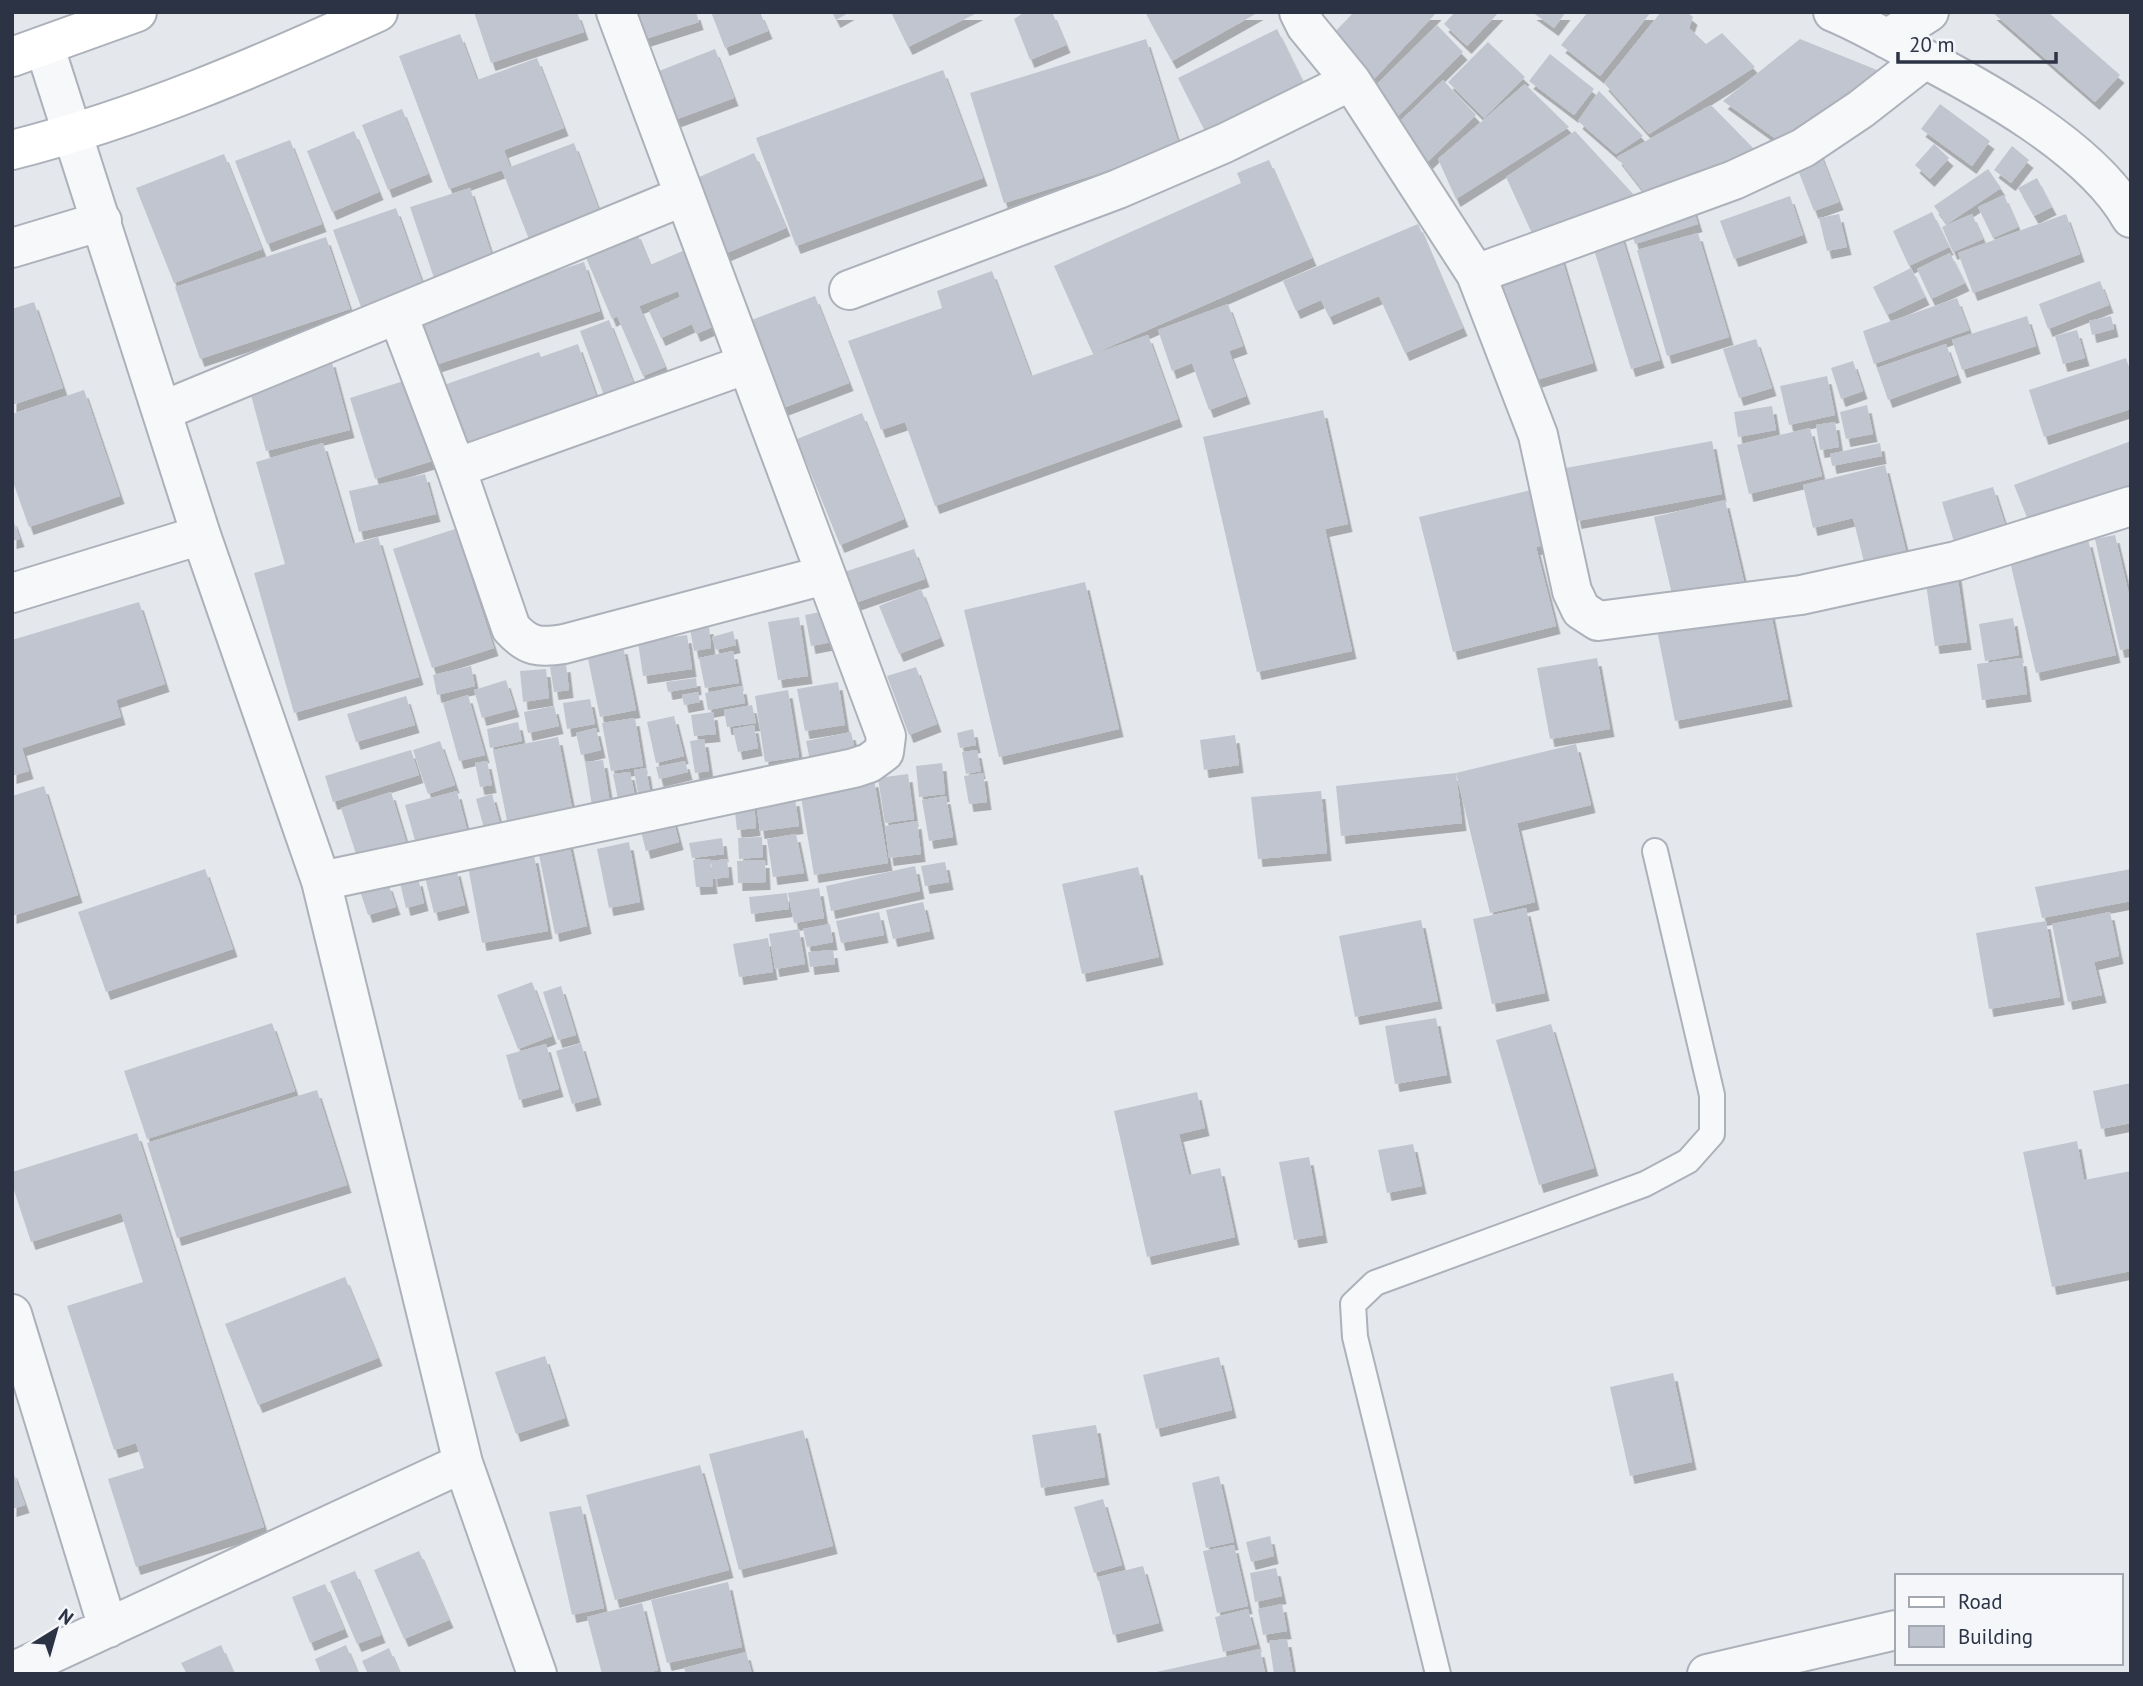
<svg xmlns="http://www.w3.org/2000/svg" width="2143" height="1686" font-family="'PT Sans',sans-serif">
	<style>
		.building { fill: #c1c5cf; filter: url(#shadow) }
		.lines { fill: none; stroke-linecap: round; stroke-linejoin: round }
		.service-casing { stroke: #acb1ba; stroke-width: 28 }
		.minor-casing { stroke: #acb1ba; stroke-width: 42 }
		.secondary-casing { stroke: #acb1ba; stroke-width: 42 }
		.service { stroke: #f7f8fa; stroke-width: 24 }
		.minor { stroke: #f7f8fa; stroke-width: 38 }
		.secondary { stroke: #fff; stroke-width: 38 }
	</style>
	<defs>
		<filter id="shadow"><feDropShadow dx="4.5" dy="8" stdDeviation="0" flood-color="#0004"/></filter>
	</defs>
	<rect width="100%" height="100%" fill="#e4e7ec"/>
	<path class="building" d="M474,12H577L584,32L491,63Z
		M633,12H696L699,22L642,40Z
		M711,12H760L768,31L725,48Z
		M832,12H850L836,20Z
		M891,12H979L908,47Z
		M1025,12H1052L1066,45L1030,60L1014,19Z
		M1145,12H1259L1172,61Z
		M1354,12H1437L1373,80L1329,38Z
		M1455,12H1499L1467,46L1444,24Z
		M1532,12H1566L1554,28Z
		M1588,12H1651L1600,76L1561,45Z
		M1661,12H1687L1693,17L1689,28L1706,44L1722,33L1755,67L1649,134L1604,83Z
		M1992,12H2048L2120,75L2095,102Z
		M1437,25L1463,52L1392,122L1366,95Z
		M1277,29L1307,90L1209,139L1178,78Z
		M460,34L477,80L537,58L564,128L504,150L510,167L574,143L601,216L530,242L502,170L449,189L399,56Z
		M1146,39L1180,148L1004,203L970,93Z
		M1800,39L1892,76L1787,147L1723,101Z
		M1488,42L1525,77L1484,118L1448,82Z
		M715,49L734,98L672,121L654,73Z
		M1550,54L1594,89L1574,115L1529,81Z
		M943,70L983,178L796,246L756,138Z
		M1443,80L1476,115L1422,167L1389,132Z
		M1525,84L1569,127L1456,199L1438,159Z
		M1599,91L1643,136L1616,154L1578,121Z
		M1940,104L1990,141L1972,166L1921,129Z
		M1711,105L1760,155L1648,197L1617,157Z
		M402,109L428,174L388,190L362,125Z
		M354,131L379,192L332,212L307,151Z
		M1575,131L1635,196L1537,244L1506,177Z
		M290,140L322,224L267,244L235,161Z
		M1934,144L1949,158L1930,179L1915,165Z
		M2012,146L2029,160L2011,183L1994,170Z
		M1819,150L1839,202L1814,211L1794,160Z
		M754,153L786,228L722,255L690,181Z
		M224,154L262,249L174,283L136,188Z
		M1269,160L1312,258L1093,354L1054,266L1241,183L1237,173Z
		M1988,169L2001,188L1947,224L1934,206Z
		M2037,178L2052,207L2034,216L2018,188Z
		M470,188L494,262L435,281L410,207Z
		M2004,195L2018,227L1993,238L1978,207Z
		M1790,196L1803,235L1734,259L1720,221Z
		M1691,202L1698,224L1635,244L1628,221Z
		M396,208L423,285L361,307L333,230Z
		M1932,212L1949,247L1909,266L1893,231Z
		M1839,214L1847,247L1827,251L1819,218Z
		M1972,214L1983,239L1953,252L1942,227Z
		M2066,214L2080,254L1973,293L1958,253Z
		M1418,224L1463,328L1405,353L1379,296L1329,317L1321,300L1296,311L1283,281Z
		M636,231L650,265L685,250L717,325L696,334L692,324L661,338L649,311L680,297L678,291L639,306L665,367L643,376L617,316L612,319L584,253Z
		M1620,231L1660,360L1631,369L1591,240Z
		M1698,233L1729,337L1667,356L1637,250Z
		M326,237L350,309L200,359L175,287Z
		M1559,249L1593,363L1523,384L1489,269Z
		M1950,253L1965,283L1931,299L1917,269Z
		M584,262L600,311L426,368L410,319Z
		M1911,268L1925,297L1887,315L1873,287Z
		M992,271L1031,376L1148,335L1178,419L935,506L905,422L881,430L848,341L942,308L937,291Z
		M2100,281L2109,305L2048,329L2039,304Z
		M815,296L849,383L783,408L749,321Z
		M1957,298L1969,330L1874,364L1863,331Z
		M34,302L63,388L12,405V309Z
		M1228,304L1243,346L1229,351L1246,396L1209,410L1192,363L1172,371L1158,330Z
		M2027,316L2036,346L1962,370L1952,340Z
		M2111,316L2114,329L2092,335L2089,321Z
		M609,320L638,395L608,406L580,331Z
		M2077,330L2085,358L2063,364L2055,336Z
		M1756,339L1772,388L1739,398L1723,349Z
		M578,344L600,407L464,450L441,386L539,352L541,357Z
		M1946,344L1957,375L1888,400L1877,368Z
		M2126,358L2131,373V409L2044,437L2029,390Z
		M331,359L350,430L266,451L247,380Z
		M1853,361L1863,391L1841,399L1831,368Z
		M1827,376L1835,415L1789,425L1780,386Z
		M410,379L435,460L375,479L350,398Z
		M84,390L120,496L29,527L12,479V414Z
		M1867,405L1873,434L1846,439L1840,412Z
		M1772,406L1776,430L1738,437L1734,412Z
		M1323,410L1348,524L1325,529L1352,651L1257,672L1203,437Z
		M862,413L904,519L840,545L797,439Z
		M1835,422L1839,447L1820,450L1816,425Z
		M1810,428L1822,476L1749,494L1737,445Z
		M1712,441L1722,494L1577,521L1566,468Z
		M2131,441V487L2030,525L2014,485Z
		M323,443L353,544L378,537L419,677L294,713L254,573L285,564L256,462Z
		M1880,443L1882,456L1832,466L1830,454Z
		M1885,465L1906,551L1864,562L1853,518L1813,528L1803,485Z
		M425,474L436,514L359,532L349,491Z
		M1993,487L2009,537L1957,552L1942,502Z
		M1531,490L1545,545L1536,547L1556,626L1453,652L1419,517Z
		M1725,500L1745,586L1674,603L1654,517Z
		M12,517L20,539L12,541Z
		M455,529L494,648L432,668L393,549Z
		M2115,535L2131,603V648L2120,650L2095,539Z
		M2088,539L2116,655L2036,673L2009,557Z
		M914,549L925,579L846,606L835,575Z
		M1956,566L1967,642L1935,646L1924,570Z
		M1085,582L1119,729L999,757L964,610Z
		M921,589L940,638L899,654L879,606Z
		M139,602L165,684L116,700L121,717L22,748L29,771L12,776V640Z
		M1770,609L1788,699L1675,721L1657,630Z
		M825,611L832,642L811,646L805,615Z
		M799,617L808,676L778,680L768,622Z
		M2013,618L2019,655L1985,661L1979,624Z
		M709,626L711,648L694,651L690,629Z
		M733,631L736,645L716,650L712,637Z
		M687,635L692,669L643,676L638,642Z
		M623,646L636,710L600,717L587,654Z
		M733,651L739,683L705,688L699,658Z
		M1597,658L1610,729L1550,739L1537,668Z
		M2022,658L2027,694L1982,700L1977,664Z
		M566,664L569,690L554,692L550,667Z
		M471,666L475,686L437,695L433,675Z
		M916,667L937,724L909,735L887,676Z
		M546,669L549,698L523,702L520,671Z
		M696,678L697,687L668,692L666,682Z
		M506,680L515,709L482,718L474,690Z
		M838,682L845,725L805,731L797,689Z
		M742,686L745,703L708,710L705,693Z
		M788,690L799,757L765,762L755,696Z
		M698,692L700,702L684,705L682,695Z
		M468,695L485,755L459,761L443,703Z
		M406,696L415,725L356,742L347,714Z
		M590,699L595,724L567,729L563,703Z
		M752,705L756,723L727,727L724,710Z
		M554,706L559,726L528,733L524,712Z
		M713,712L716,734L694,736L691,715Z
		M674,716L684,756L656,763L647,722Z
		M635,718L643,766L611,771L602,723Z
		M518,722L522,741L490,748L487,729Z
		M754,725L758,748L738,752L733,729Z
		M596,728L601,750L581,755L576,733Z
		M973,729L976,745L960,748L957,733Z
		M851,732L855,751L810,760L806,741Z
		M1235,735L1239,765L1204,770L1200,740Z
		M558,737L573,813L508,826L493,750Z
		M704,739L709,771L695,773L690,741Z
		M440,741L455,785L428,794L413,750Z
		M1576,744L1591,805L1517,823L1535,902L1490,913L1456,773Z
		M411,750L419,775L333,802L325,776Z
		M977,750L981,771L966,774L962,752Z
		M603,760L610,803L592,806L585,762Z
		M487,761L492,785L480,787L475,763Z
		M685,761L688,772L659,779L656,767Z
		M942,763L945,794L919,797L916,766Z
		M646,768L651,797L639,799L634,770Z
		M630,772L636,801L619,804L613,774Z
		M983,773L987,802L969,804L964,776Z
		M1456,773L1462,823L1341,836L1336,786Z
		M908,774L914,819L885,823L878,778Z
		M874,779L888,863L814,875L800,791Z
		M44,786L78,895L12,916V796Z
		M457,791L467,830L416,844L405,805Z
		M1321,791L1327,853L1258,859L1251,797Z
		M391,792L406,842L357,857L341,808Z
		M492,794L500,824L484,828L476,799Z
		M946,796L953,837L929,841L922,800Z
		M795,798L799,826L760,831L756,803Z
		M754,801L756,828L737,830L734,803Z
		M672,815L679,842L646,851L639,824Z
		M917,821L921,854L889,858L885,826Z
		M796,834L804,873L773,877L767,839Z
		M762,837L763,857L739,859L738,838Z
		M568,838L587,926L555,934L537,845Z
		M722,838L724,854L692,858L689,843Z
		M629,842L640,902L609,908L597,849Z
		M534,855L548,931L482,943L468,866Z
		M710,859L713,886L696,887L693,860Z
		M727,859L729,877L713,879L711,861Z
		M765,860L766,882L738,883L737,861Z
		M945,862L949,882L925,886L921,866Z
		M915,866L920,891L831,911L826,886Z
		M1138,867L1159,957L1082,974L1062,884Z
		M456,868L465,905L434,913L425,877Z
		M205,869L233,949L106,992L78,912Z
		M2131,869V901L2042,918L2035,887Z
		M418,878L424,903L406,908L400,883Z
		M388,883L396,907L368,915L360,891Z
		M819,888L824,918L794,923L788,893Z
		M787,893L789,909L751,914L749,897Z
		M923,902L930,931L893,939L886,910Z
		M1526,908L1545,993L1492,1004L1473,919Z
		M879,912L884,935L841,943L836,921Z
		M2110,912L2119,956L2094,962L2102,995L2068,1002L2052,924Z
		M1421,920L1438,1001L1355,1017L1339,936Z
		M2046,921L2060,997L1989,1009L1976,933Z
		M830,924L833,942L807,947L803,929Z
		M799,929L805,964L775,969L769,934Z
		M768,938L773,972L739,977L733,944Z
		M833,950L835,964L810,967L808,952Z
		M532,982L552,1036L518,1049L497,995Z
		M561,986L576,1035L558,1040L543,992Z
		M1436,1018L1447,1075L1395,1084L1385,1026Z
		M272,1023L295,1091L147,1139L124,1071Z
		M1551,1024L1594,1168L1539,1185L1496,1040Z
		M581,1043L597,1097L572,1104L556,1051Z
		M546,1044L559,1089L519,1100L506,1055Z
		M2131,1083V1123L2101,1129L2093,1091Z
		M317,1090L347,1185L177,1238L147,1143Z
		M1197,1092L1205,1128L1179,1134L1189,1175L1220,1168L1235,1237L1147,1257L1114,1111Z
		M137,1133L264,1527L136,1567L108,1479L144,1468L136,1443L114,1450L67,1306L143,1282L140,1273L121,1213L31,1242L12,1184V1172Z
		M2077,1141L2084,1180L2131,1171V1271L2052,1287L2023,1152Z
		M1413,1144L1422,1186L1387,1193L1378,1150Z
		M1309,1157L1323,1235L1294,1240L1279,1162Z
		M345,1277L378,1358L258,1405L225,1324Z
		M545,1356L565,1418L516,1434L495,1372Z
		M1219,1357L1232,1410L1156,1429L1143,1375Z
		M1673,1373L1692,1462L1630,1476L1610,1387Z
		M1096,1425L1105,1477L1041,1488L1032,1435Z
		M803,1430L833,1546L739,1570L709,1454Z
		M700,1465L729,1570L615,1600L586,1495Z
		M12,1469L25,1505L12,1509Z
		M1219,1476L1234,1542L1206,1548L1192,1483Z
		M1103,1499L1122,1565L1094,1573L1074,1507Z
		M581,1506L604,1608L572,1615L549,1512Z
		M1270,1536L1274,1556L1251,1562L1246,1542Z
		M1234,1545L1248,1606L1217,1613L1203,1551Z
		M419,1551L449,1620L404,1639L374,1570Z
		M1143,1566L1159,1623L1113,1635L1098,1577Z
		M1276,1568L1282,1596L1255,1602L1250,1573Z
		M355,1571L381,1635L357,1644L330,1581Z
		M728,1582L742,1647L667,1663L651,1600Z
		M325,1584L344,1629L310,1643L292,1597Z
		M642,1603L658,1670L644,1674H602L587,1617Z
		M1282,1604L1287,1631L1263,1635L1258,1609Z
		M1248,1609L1257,1644L1223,1652L1215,1617Z
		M1287,1639L1293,1674H1274L1269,1641Z
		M221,1645L234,1674H187L181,1663Z
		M346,1645L358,1674H321L315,1659Z
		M389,1648L400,1674H368L362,1661Z
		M1260,1649L1265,1673L1152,1674V1673Z
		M746,1652L752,1674H686L684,1668Z"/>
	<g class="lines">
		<g class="service-casing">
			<path id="service" d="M1438,1674L1355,1337L1353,1304L1375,1283L1645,1184L1688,1161L1712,1134V1095L1655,851"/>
		</g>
		<g class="minor-casing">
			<path id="minor" d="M1299,12L1306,26L1351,81L1476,274L1538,435L1572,591L1581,610L1598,621L1801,595L1956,561L2131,506
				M1833,12C1860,23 1885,38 1910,51C1981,88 2091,147 2131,218
				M1887,39L1929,12
				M45,48L201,535L321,881L463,1463L537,1674
				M12,248L102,221
				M1476,274L1734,180L1803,148L1861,109L1925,59
				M849,290L1118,189L1225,143L1351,81
				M398,315L456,468L511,628C528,647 539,648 564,644L825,575
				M162,411L684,196
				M456,468L747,364
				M12,593L201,535
				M321,881L854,768L869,763L884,752L886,736L616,12
				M12,1314L108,1628
				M12,1672L463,1463
				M1707,1674L1896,1630"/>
		</g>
		<g class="secondary-casing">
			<path id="secondary" d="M12,57L137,12
				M12,150C139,118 259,66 378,12"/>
		</g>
		<use href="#service" class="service"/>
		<use href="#minor" class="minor"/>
		<use href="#secondary" class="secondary"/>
	</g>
	<rect width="2143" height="1686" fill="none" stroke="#2b3345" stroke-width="28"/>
	<rect x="1895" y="1574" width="228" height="91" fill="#f4f6f9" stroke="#a4a8b1" stroke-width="2"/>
	<rect x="1909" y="1597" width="35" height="10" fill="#ffffff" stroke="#a4a8b1" stroke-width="2"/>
	<text x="1958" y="1609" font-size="21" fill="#2b3345">Road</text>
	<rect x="1909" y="1626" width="35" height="21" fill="#c1c5cf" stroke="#a4a8b1" stroke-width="2"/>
	<text x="1958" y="1644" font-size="21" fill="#2b3345">Building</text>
	<g transform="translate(56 1630) rotate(37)" stroke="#f4f6f9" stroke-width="5" paint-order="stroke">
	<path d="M0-5L12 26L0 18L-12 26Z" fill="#2b3345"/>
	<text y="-10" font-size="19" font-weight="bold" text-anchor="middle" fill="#2b3345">N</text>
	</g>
	<path d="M1898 52v10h158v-10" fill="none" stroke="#2b3345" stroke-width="3.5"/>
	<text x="1909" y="52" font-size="21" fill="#2b3345" stroke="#f4f6f9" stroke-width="5" paint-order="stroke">20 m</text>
</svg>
